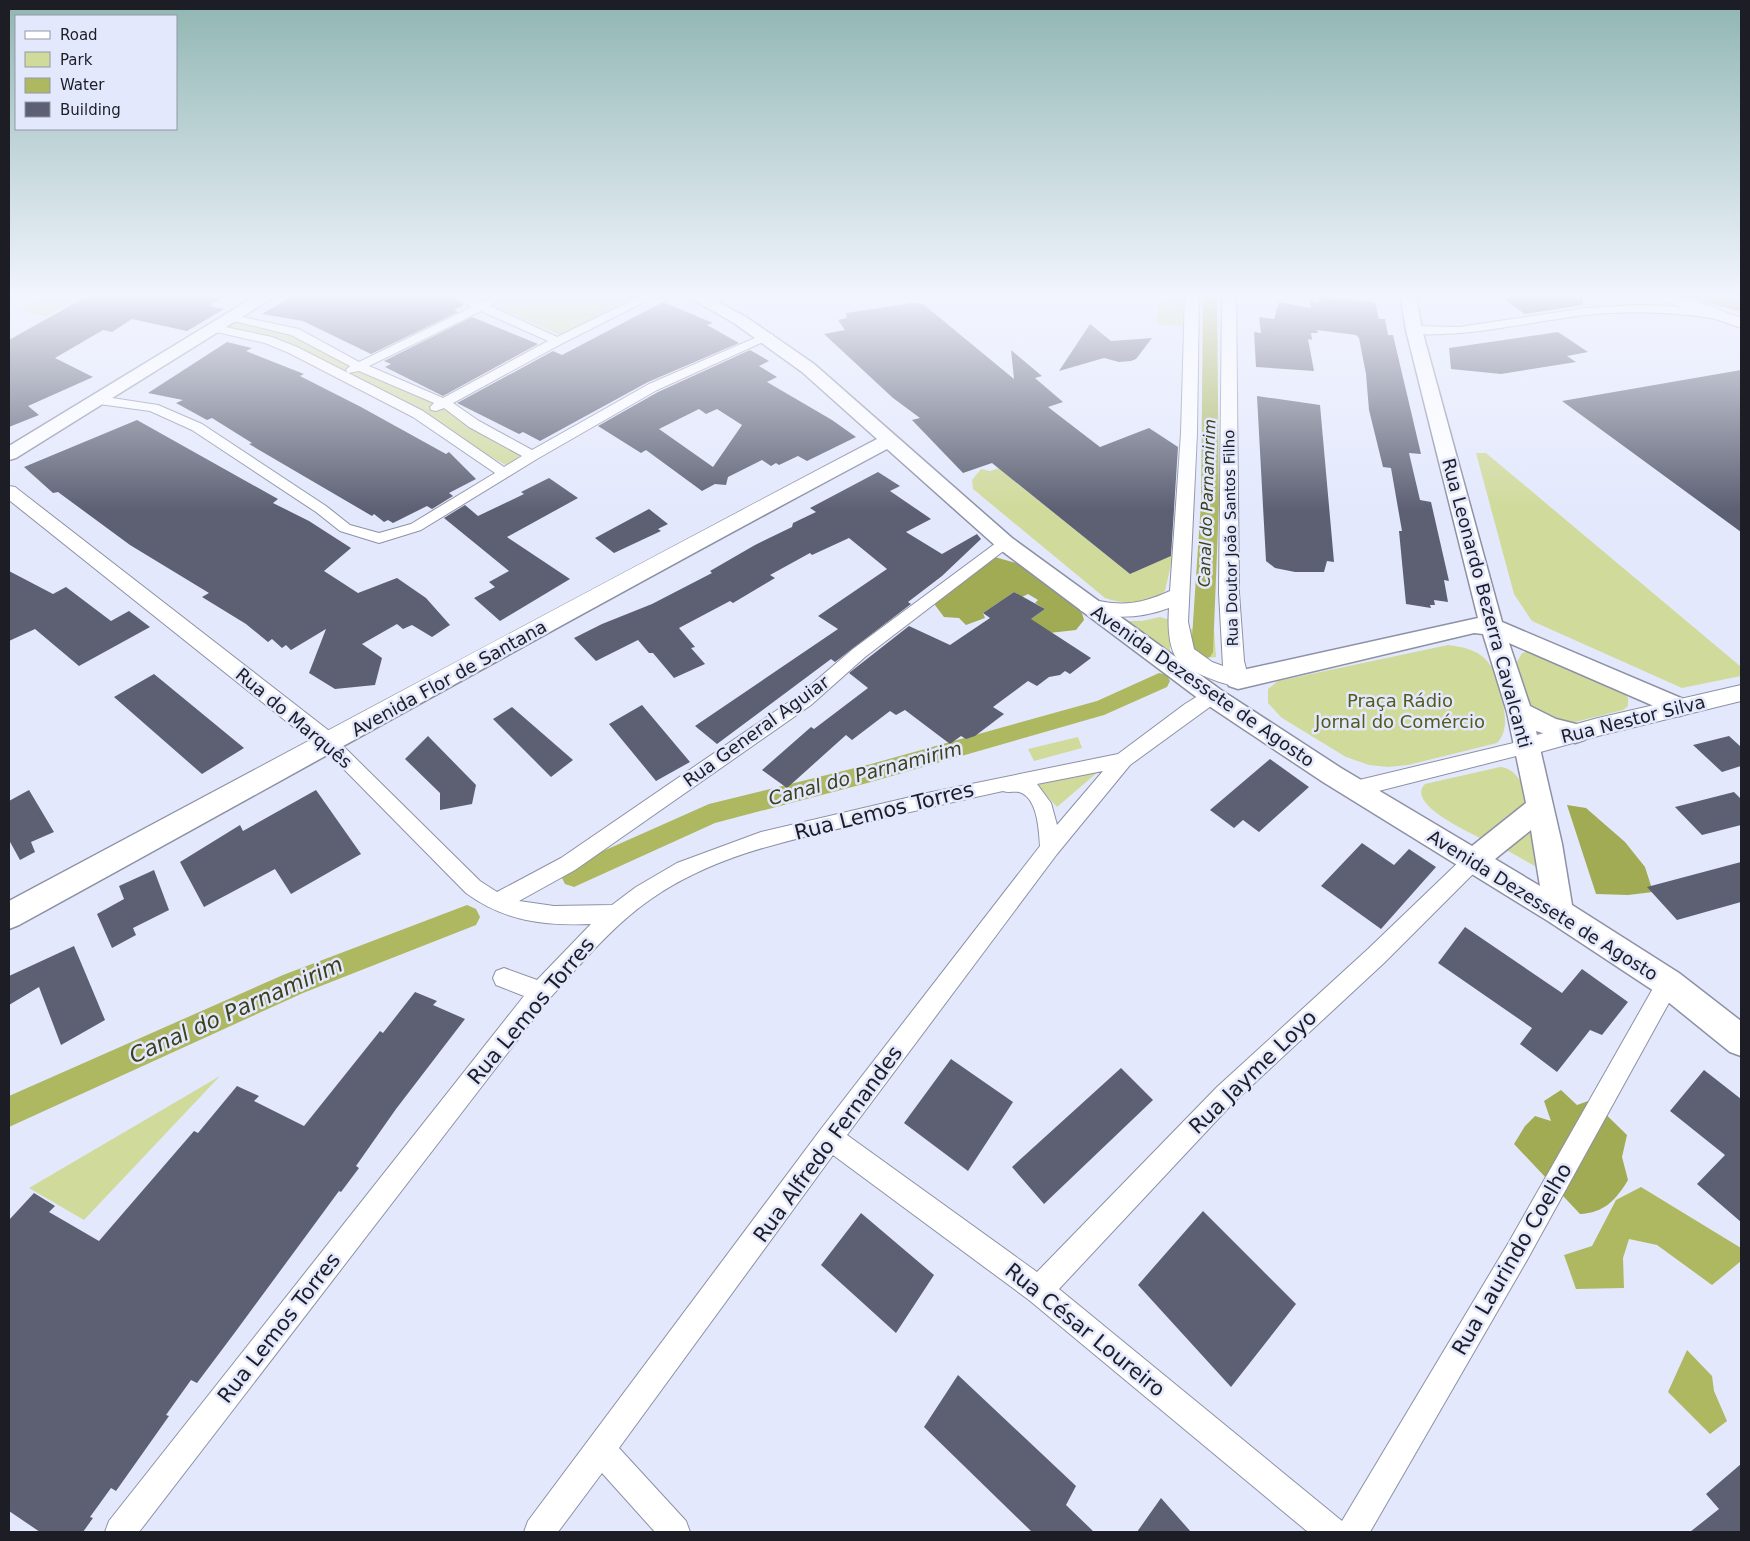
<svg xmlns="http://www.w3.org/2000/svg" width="1750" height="1541" font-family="'DejaVu Sans',sans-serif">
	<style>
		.green { fill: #d0da9a }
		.forest { fill: #a0ab54 }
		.water { fill: #adb861 }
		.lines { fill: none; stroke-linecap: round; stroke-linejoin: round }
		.canal { fill: #adb861; fill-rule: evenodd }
		.building { fill: #5d6073; fill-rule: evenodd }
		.minor-casing { stroke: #8d91a5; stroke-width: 2 }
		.tertiary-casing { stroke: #8d91a5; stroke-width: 2 }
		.secondary-casing { stroke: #8d91a5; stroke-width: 3 }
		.minor { fill: #fff; fill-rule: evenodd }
		.tertiary { fill: #fff; fill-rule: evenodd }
		.secondary { fill: #fff; fill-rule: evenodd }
		.labels { text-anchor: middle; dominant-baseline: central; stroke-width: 5; stroke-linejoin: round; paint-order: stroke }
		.far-street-label { font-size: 15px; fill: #1c1d25; stroke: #e3e8fd }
		.far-water-label { font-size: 16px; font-style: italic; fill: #3c401b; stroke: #e3e8fd }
		.street-label { font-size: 18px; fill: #1c1d25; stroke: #e3e8fd }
		.park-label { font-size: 18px; fill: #535a1a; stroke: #e3e8fd }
		.water-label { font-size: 19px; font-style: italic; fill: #3c401b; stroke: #e3e8fd }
		.near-street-label { font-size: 21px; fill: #1c1d25; stroke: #e3e8fd }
		.near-water-label { font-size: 22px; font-style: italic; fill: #3c401b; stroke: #e3e8fd }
	</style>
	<rect width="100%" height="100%" fill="#e3e8fd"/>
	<path class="green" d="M50,294H86L47,316L20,311Z
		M523,294H645L562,335L557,334L500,308L502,304Z
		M1170,300L1186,301V327L1157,324L1158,303Z
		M233,318L289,330L445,403L527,456L515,470L293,350L216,329Z
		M1476,453H1486L1740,666L1741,676L1682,688L1532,621L1514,594Z
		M1041,454L1014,481L1130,574L1173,555L1165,591C1147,605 1126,605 1105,598L973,489L972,480L981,469L990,471Z
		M1160,617L1170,620V656L1124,621H1142Z
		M1191,629L1214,631L1216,657L1203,658L1191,647Z
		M1448,645C1465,647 1483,651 1492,668C1498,688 1515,725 1497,743L1408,765L1388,767L1369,765L1346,757L1282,718L1268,703V689L1278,681Z
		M1530,651L1621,690L1628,698V706L1623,710L1567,724L1533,709L1528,700L1517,662L1522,653Z
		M1078,737L1082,748L1034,761L1028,749Z
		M1500,767C1518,768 1525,790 1532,803L1484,840C1469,832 1405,804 1425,784Z
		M1099,771L1057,807L1037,785Z
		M1531,826L1540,869L1501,847Z
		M220,1076L84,1220L29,1188Z"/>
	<path class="forest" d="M1675,294H1741V312Z
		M991,556L1016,563L1063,594L1081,610L1084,620L1076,630L1049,633L1020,627L1045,609L1035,603L1038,600L1028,594L1022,597L1014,592L983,613L985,618L966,625L959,618L944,617L935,605L938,597Z
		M1567,805L1586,808L1625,842L1645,867L1653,892L1628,895L1596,894Z
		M1561,1090L1577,1105L1591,1100L1627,1135L1622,1157L1628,1180C1616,1200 1604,1213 1580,1214L1514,1144L1525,1126L1535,1116L1551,1121L1544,1101Z"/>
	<path class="water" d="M1641,1187L1741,1248V1261L1712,1285L1657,1245L1629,1239L1623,1258L1624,1288L1576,1289L1564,1255L1592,1246L1616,1200Z
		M1687,1350L1712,1376L1714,1391L1727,1421L1710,1434L1668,1392Z"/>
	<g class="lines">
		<path class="canal" d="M1203,294H1217L1219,503L1213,652L1210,657L1202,659L1194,657L1191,652L1201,503Z
			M1159,673L1167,675L1170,681L1167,687L1104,715L871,782L715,823L574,887L565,884L561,876L565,868L709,804L871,764L1097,701Z
			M467,905L476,909L480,917L476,925L303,993L9,1127V1096L283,975Z"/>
	</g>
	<path class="building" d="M91,294H228L209,306L224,309L187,331L132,319L112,332L103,330L55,358L93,377L28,406L39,415L9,427V340Z
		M296,294H446L464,305L454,310L458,312L371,354L303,321L262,314Z
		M1497,294H1582L1583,305L1525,314Z
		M1318,297L1375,302L1379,319H1385L1388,335H1393L1421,454L1409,453L1420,500L1431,502L1449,581L1444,580L1448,602L1434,600L1435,605H1430L1431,608L1406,604L1399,531H1402L1391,468L1383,467L1369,410L1366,374L1359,338L1356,335L1317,330L1318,333H1311L1312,340L1308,339L1314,371L1256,367L1254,332L1261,333L1259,317L1274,319L1279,302L1311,308L1310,301L1319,302Z
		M663,302L713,323L707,325L739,343L648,382L540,441L523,432L519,434L457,403L553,351L562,355Z
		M912,303L923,304L1014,379L1011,350L1042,376L1035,378L1063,402L1048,407L1100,447L1149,428L1178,447L1171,556L1130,574L992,463L963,473L912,420L920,418L893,398L824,334L845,330L838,320L847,318L846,313Z
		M472,317L538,344L443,396L385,367L391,364L384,361Z
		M1090,324L1111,341L1152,338L1136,359L1131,361L1119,362L1104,358L1059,371Z
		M1558,332L1588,352L1567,356L1576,362L1501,374L1451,369L1449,348Z
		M227,342L252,348L246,351L304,374L300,376L361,407L446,454L449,452L476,479L449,493L453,496L432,509L427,506L393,523L388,520L384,522L374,514L372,516L249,444L252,443L212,418L207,420L176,403L183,400L148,393Z
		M750,350L769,361L759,366L777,377L767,382L832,420L856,437L807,461L798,456L779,465L776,463L771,466L762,460L728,477L726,485L715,484L702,491L646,450L641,453L598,426L658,392ZM699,409L706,414L717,409L742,425L713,467L659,429Z
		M1741,370V532L1562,401Z
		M1257,396L1320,405L1334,562L1327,561L1324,572H1295L1275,568L1266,561Z
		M137,420L278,499L273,503L309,521L351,548L324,571L358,593L397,578L426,598L450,625L432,637L412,625L403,629L397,624L362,644L382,658L375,685L335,689L309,673L326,629L291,650L286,645L282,648L272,639L268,642L246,624L202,597L209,593L130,545L58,492L53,493L24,467Z
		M878,472L900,486L890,491L931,519L906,532L942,554L977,534L981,539L942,576L908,602L911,604L835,662L831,659L717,744L695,726L838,629L818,616L887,569L849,538L812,555L810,553L770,575L775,578L733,603L730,601L679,628L695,647L691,648L705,664L674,678L653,653H649L638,640L596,661L574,638L602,624L652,604L712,573L710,571L755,545L792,527L793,523L816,512L810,508Z
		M549,478L578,498L507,537L570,579L500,621L474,598L495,587L489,582L509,571L444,518L465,505L478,516L524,494L521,492Z
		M649,509L668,524L658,529L661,531L614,553L595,538Z
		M9,571L53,594L66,587L111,621L129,611L150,627L79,666L35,629L9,641Z
		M1014,592L1045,609L1031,619L1091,658L1070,674L1065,671L1060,675L1049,677L1037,686L1028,681L993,707L1004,714L975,736L966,739L961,736L950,744L905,710L896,715L890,711L852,740L846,735L787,788L762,770L811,727L814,729L868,688L849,673L909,626L950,645L990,618L983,613Z
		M154,674L244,748L202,774L114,697Z
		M642,705L690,762L656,781L609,724Z
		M512,707L573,760L551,777L493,719Z
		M428,736L476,785L472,804L440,810V793L405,759Z
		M1729,736L1741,747V766L1722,772L1693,745Z
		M1270,759L1309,787L1259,832L1243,820L1234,828L1210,810Z
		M29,790L54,832L31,842L35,852L20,860L9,840V801Z
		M316,790L361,854L291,894L275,869L204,907L180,862L240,825L243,831Z
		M1734,792L1741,799V825L1702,835L1675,807Z
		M1362,843L1394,865L1409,849L1436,867L1381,929L1321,886Z
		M1741,862V902L1677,920L1647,887Z
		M154,870L169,910L133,928L136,935L112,948L97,914L124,899L119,886Z
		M1465,927L1562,993L1582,969L1628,1002L1602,1035L1590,1030L1557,1072L1520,1044L1532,1028L1438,963Z
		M74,946L105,1020L61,1045L39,987L9,1005V976Z
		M415,992L437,1001L433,1005L465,1019L396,1109L356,1166L359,1168L341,1192L339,1191L236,1331L197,1383L191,1380L166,1415L169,1416L116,1491L111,1488L90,1517L93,1518L83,1532H40L9,1511V1220L34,1193L55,1206L49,1212L99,1241L194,1131L198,1133L237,1086L259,1096L254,1101L304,1126L380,1031L383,1033Z
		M951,1059L1013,1102L968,1171L904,1123Z
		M1121,1068L1153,1100L1044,1204L1012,1167Z
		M1704,1070L1741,1099V1222L1697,1184L1725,1155L1670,1111Z
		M1203,1211L1296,1304L1231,1387L1138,1285Z
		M861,1213L934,1275L896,1333L821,1265Z
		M958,1375L1076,1486L1066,1505L1094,1532H1032L924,1427Z
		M1741,1464V1532H1690L1719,1509L1706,1494Z
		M1161,1498L1191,1532H1137Z"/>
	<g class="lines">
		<g class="minor-casing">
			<path id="minor" d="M448,294H463L480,302L497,294H511L490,306L557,337L645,294H660L561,344L453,403L479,421L532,450L649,384L764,334H772L774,337L657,390L537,459L421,530L379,543L340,531L316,512L192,430L150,411L99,404L93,400L99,396L158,405L202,424L326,506L350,525L379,533L411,524L495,473L413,417L289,353L265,343L212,331L210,329L216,325L272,337L297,347L423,411L504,467L522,456L469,427L444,408L436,411L431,410L430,407L434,403L359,371L348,373L346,370L350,366L291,335L229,320L227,318L233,315L299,329L359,362L472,307ZM481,311L548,341L443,398L369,366Z
				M1379,294H1412L1414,296C1407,302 1385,300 1379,294Z
				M1638,305C1673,305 1707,309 1741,317V323C1689,313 1639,309 1585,315C1528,322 1472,337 1414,334L1408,330L1414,326L1459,327L1586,308Z
				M1005,538L1010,540L1013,543L1010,546L865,657L811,705L575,870L519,901L554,906L612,905L636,887L677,863L761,832L932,792L1118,754L1185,704L1206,691L1212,690L1218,691L1221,696L1218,701L1130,765L1057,854L847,1135L1037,1272L1217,1087L1368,949L1466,855L1473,853L1480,855L1483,861L1480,867L1384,963L1233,1103L1059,1289L1342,1521L1509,1242L1660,976L1668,973L1676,976L1679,983L1676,990L1527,1260L1370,1532H1308L1029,1300L833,1155L619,1448L686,1521L690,1532H655L602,1473L558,1532H524L528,1521L821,1129L1040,846C1039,832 1038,797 1019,792C1014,791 1009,793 1003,791C956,801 910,812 863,823C790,840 714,855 651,899C612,926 581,964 549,999L139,1532H105L109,1521L524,996L496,985L493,978L496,971L504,968L537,980L591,924C544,926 504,921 466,893L323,748L320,743L323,738L329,736L335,738L480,881L497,892L561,858L799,695L853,649L1000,540ZM1103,771L1057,825L1051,803L1037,784Z
				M1526,740L1532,742L1535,747L1532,752L1355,797L1348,794L1345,789L1348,784L1355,781Z"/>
		</g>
		<g class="tertiary-casing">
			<path id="tertiary" d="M713,294H730L715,305H705L703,302Z
				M1185,294H1199L1197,433L1188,622L1194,649L1212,662L1223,666L1219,593L1222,294H1236L1239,593L1244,661L1249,680L1246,686C1231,690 1180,669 1174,654C1168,640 1168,622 1169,608C1140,619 1111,619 1081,611L1078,606L1081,601C1091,598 1101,602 1112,603C1134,605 1150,600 1170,591L1181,433Z
				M1651,294C1683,294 1712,306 1741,319V328L1653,297Z
				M9,486L15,487L337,737L341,743L337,749L329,752L321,749L9,500Z
				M1741,685V701L1598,736L1526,756L1518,753L1514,747L1518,741L1526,738L1598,718Z"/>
		</g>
		<g class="secondary-casing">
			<path id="secondary" d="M259,294H279L16,458L9,460V446Z
				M683,294H703L746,317L814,364L1012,538L1221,690L1341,768L1472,846L1526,803L1507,712L1483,634L1474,633L1238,689L1229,686L1226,680L1229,674L1238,671L1478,618L1406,330L1400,294H1416L1422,330L1502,622L1688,701L1691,707L1688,713L1679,716L1670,713L1509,643L1530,706L1556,719L1584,726L1588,733L1584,740L1575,743L1536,731L1562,844L1572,905L1679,973L1741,1021V1056L1730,1052L1657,993L1548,921L1323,782L1203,702L998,548L887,449C596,604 309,766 19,925L9,929V901C298,747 586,591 877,439L802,372L734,323ZM1531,830L1540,886L1495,859Z"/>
		</g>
		<use href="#minor" class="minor"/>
		<use href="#tertiary" class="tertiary"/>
		<use href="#secondary" class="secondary"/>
	</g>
	<linearGradient id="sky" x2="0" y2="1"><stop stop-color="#90b6b2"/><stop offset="0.58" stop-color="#f2f5fe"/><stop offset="1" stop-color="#f2f5fe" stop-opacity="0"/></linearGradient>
	<rect width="1750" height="510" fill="url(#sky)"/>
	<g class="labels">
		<g class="far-street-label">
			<text transform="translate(1231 538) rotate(-91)">Rua Doutor João Santos Filho</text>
		</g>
		<g class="far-water-label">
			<text transform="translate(1207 503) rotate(-88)">Canal do Parnamirim</text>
		</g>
		<g class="street-label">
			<text transform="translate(1487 603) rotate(75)">Rua Leonardo Bezerra Cavalcanti</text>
			<text transform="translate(449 678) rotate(-29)">Avenida Flor de Santana</text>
			<text transform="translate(1203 686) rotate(35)">Avenida Dezessete de Agosto</text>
			<text transform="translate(294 718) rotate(40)">Rua do Marquês</text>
			<text transform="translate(1633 719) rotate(-14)">Rua Nestor Silva</text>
			<text transform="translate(756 731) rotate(-36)">Rua General Aguiar</text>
			<text transform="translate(1543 905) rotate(32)">Avenida Dezessete de Agosto</text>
		</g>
		<g class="park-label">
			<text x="1400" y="700">Praça Rádio<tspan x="1400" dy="21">Jornal do Comércio</tspan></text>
		</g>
		<g class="water-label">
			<text transform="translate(865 773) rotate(-15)">Canal do Parnamirim</text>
		</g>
		<g class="near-street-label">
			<text transform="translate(884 811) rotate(-14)">Rua Lemos Torres</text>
			<text transform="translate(531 1011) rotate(-50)">Rua Lemos Torres</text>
			<text transform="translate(1253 1072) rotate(-44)">Rua Jayme Loyo</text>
			<text transform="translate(828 1144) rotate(-54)">Rua Alfredo Fernandes</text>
			<text transform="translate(1512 1259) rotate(-60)">Rua Laurindo Coelho</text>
			<text transform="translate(279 1328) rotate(-52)">Rua Lemos Torres</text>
			<text transform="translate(1085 1330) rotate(39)">Rua César Loureiro</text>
		</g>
		<g class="near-water-label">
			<text transform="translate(236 1010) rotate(-24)">Canal do Parnamirim</text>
		</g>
	</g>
	<rect width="1750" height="1541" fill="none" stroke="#1c1d25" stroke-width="20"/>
	<rect x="15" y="15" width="162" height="115" fill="#e3e8fd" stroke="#9397a7"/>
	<rect x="25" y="31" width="25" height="8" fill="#ffffff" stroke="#9397a7"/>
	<text x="60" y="40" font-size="15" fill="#1c1d25">Road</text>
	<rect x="25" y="52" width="25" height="15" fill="#d0da9a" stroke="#9397a7"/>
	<text x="60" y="65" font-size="15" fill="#1c1d25">Park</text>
	<rect x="25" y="78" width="25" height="15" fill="#adb861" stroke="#9397a7"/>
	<text x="60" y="90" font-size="15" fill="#1c1d25">Water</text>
	<rect x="25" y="102" width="25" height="15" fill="#5d6073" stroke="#9397a7"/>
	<text x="60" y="115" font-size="15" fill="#1c1d25">Building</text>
</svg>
